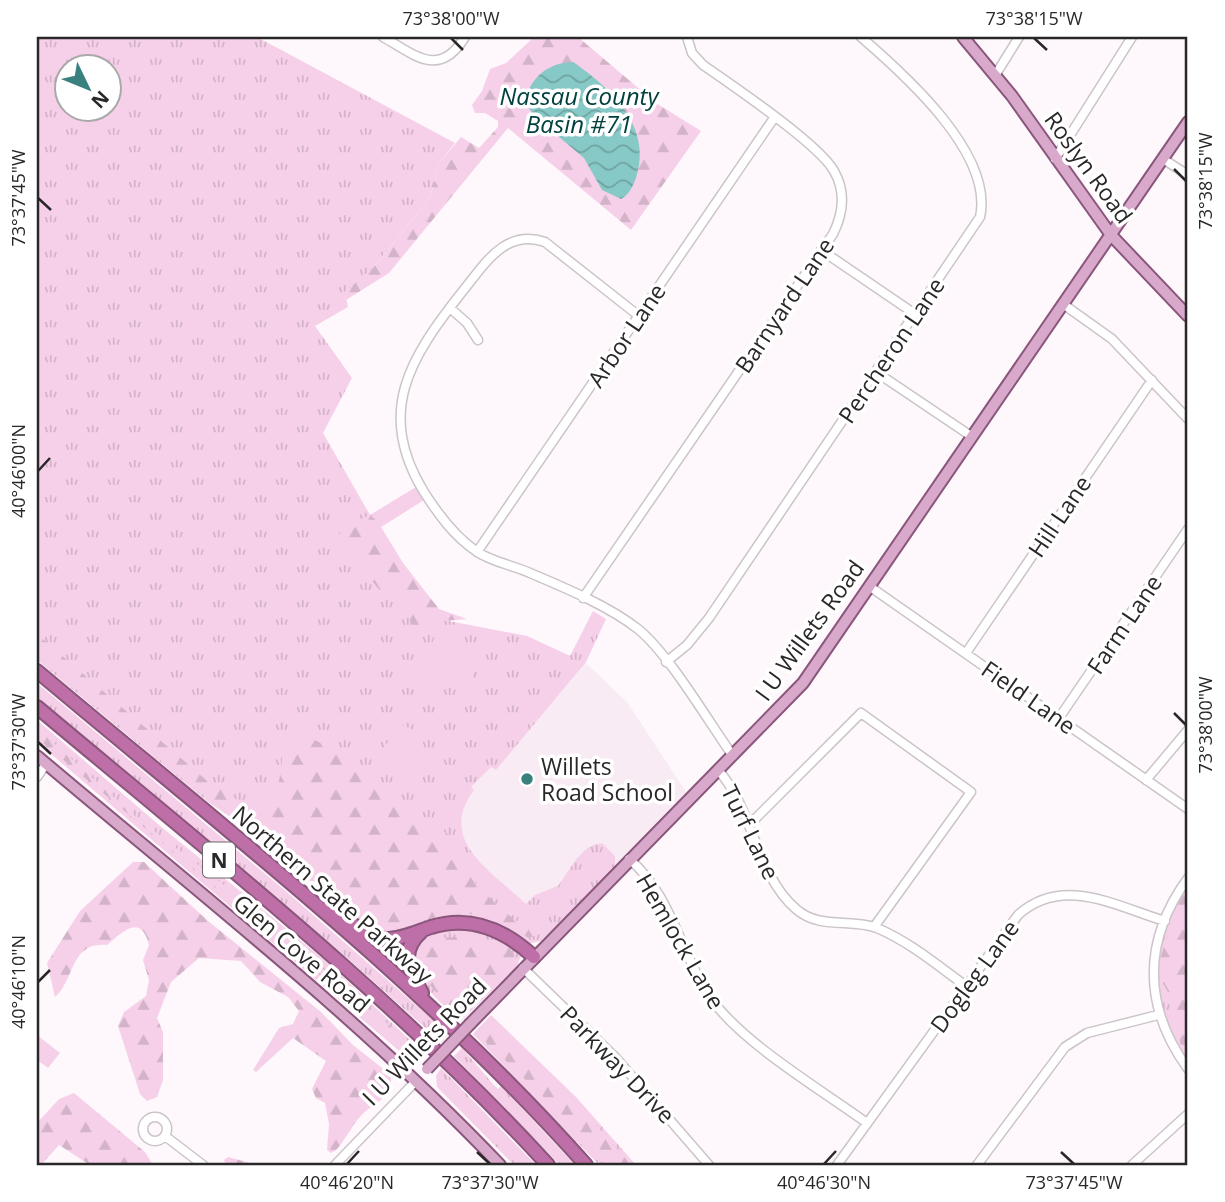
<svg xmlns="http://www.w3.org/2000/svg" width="1225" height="1202" font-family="'Open Sans',sans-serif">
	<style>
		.built { fill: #f9ebf4 }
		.grass { fill: url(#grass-tufts); fill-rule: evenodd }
		.forest { fill: url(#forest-firs) }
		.pitch { fill: #f6d0e9 }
		.water { fill: url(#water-waves) }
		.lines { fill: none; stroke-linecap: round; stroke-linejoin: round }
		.minor-casing { stroke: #cbc4c9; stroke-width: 11 }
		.major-casing { stroke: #8a567b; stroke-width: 14 }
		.highway-casing { stroke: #8a567b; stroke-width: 16 }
		.minor { stroke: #fff; stroke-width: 8 }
		.major { stroke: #d8a9ca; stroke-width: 10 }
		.highway { stroke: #be6fa7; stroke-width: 12 }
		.major-bridge-casing { stroke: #8a567b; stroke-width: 14; stroke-linecap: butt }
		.major-bridge { stroke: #d8a9ca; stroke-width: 10 }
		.ticks { fill: none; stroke: #2a2729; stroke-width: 2.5 }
		.poi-dot { fill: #39817f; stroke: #fff; stroke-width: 2.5 }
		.labels { text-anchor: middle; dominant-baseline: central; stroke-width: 7; stroke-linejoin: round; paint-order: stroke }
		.shield { fill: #fff; stroke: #6a6869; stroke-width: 2 }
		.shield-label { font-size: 21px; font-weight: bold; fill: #2a2729 }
		.street-label { font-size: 23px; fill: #2a2729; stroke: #fff }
		.poi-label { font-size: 23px; fill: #2a2729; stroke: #fff; text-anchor: start }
		.water-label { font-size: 24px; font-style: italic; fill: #00413f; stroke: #fff }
		.neatline { fill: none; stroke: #2a2729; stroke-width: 2.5 }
		.ticks-label { font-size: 18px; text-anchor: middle; fill: #2a2729 }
	</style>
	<defs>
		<pattern id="grass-tufts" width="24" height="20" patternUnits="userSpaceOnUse" patternTransform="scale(1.75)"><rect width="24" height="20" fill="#f6d0e9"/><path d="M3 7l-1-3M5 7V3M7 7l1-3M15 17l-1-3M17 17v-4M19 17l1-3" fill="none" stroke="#d3b3c8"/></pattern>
		<pattern id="forest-firs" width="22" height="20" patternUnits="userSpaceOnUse" patternTransform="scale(1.75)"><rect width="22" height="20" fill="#f6d0e9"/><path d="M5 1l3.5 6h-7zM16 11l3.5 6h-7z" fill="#d3b3c8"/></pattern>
		<pattern id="water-waves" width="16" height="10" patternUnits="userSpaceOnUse" patternTransform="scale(1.75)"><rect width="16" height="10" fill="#87c9c6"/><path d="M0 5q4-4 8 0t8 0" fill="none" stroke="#6fa3a1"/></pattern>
	</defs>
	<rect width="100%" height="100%" fill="#fef8fc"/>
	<path class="built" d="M527,636L586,663L627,702L690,798L553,936L356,760Z"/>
	<path class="grass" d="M37,37H257L455,143L439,163L430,198L372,269L345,292L348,307L315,326L352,378L323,433L370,515L416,487L424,500L378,529L428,617L527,636L570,656L593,611L606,619L586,662L496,770L491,767L471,787L474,790C436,841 492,871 526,904L535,895L558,886C568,873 583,841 603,844L615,856V866L541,941L527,944C518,938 506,927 495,924C454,912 417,933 377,935L232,818L207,801L37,660ZM66,66H108V108H66Z
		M37,683L288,893L449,1034L441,1042L345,956L37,697Z
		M37,720L159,825L327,962L427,1056L420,1061H411L37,742Z
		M1188,878V1069L1164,1031L1155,958L1173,901Z
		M453,927L489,932L522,953L517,966L460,1022C445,1004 400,973 416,947C425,933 436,930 453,927Z
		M383,943H401L404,948L403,959L398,960L381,947Z
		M491,1015L576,1097L636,1165H599L473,1034Z
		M462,1048L493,1084L498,1089L501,1086L575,1165H560L454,1056Z
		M441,1068L536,1165H514L437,1087L436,1076Z"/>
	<path class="forest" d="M534,37H578L656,103L701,131L631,230L508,128L389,273L346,300L344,292L372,269L430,198L439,163L461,137L479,148L498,127V121L485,113H475L472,105L482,91L490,69L506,63Z
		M370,515L378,522L403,563L439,609L467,619L433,622L414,648L407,647C415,626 411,616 397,599C391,592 391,587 381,584V592L339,540L340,528Z
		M37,634L205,779L244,804L267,800C271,795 277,787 279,781C284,758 278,753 297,735C340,741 399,805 430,836L443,831L449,835L457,862L482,890L503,911L537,935L529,938L493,919L458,911L395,928H369L221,806L185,781L37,656Z
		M37,728L135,816L224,885L421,1052L420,1058L407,1053L343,993L37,738Z
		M133,862H144L208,921L321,1012L353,1045L391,1075C393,1100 372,1102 359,1118C350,1128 345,1141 336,1150L331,1153L327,1150L329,1124L325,1103L316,1098L312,1089L326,1061L293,1038L256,1072L253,1070L279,1028L293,1024L299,1011L288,997L260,982L241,961L199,958L171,982L157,1018L163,1032V1080L157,1097L147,1101L140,1094L118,1026L124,1012L146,996L149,980L143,960L149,945C141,911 120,934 107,945C70,941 75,980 55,997L47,963L80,911Z
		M1188,885V1058C1175,1042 1178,1017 1171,999C1167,987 1159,981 1157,968L1181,896Z
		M456,937L509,946L514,955L511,965L488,983L461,1020L421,975L417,955C429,939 437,938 456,937Z
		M487,1020H492L583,1110L631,1165H608L586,1138L479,1035L477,1030Z
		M437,1073L491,1124L526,1165H519L438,1084Z
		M74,1093L145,1152L153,1165H90L59,1145L41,1165H37V1123L59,1099Z
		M228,1157L258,1165H226L224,1160Z"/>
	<path class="pitch" d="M443,631L483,652C473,689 452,698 419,676L436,633Z
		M400,724C418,731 425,737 425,758L411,771L379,755Z
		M37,1035L60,1053L48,1068L37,1060Z"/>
	<path class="water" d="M573,62C611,88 653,127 636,178C633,186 629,195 621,199L602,190L584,158L533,115L525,100C532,76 548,63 573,62Z"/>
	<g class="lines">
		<g class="minor-casing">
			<path id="minor" d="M383,37C415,55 439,79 465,37
				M996,74L1019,37
				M1055,159L1132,37
				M1163,159L1188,175
				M821,250L915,314
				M1063,304L1112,339L1188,419
				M450,308L467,323L478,340
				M639,316L545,242C505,228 484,265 462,292C410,358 375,412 424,492C438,514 454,536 476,551C491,562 513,565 530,573C565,588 607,605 638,629C669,654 708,721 733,756
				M876,372L971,436
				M477,552L774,118
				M869,586L1188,809
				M583,598L833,234C843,214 846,192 834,171C819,144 732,85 703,65L692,53L687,37
				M966,653L1152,380
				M666,662L687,645L709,618L980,217C994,154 905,75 861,37
				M1059,718L1188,529
				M718,770C754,810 755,873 796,909C820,930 850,918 877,928C910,942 938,966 966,986
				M37,777L46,764
				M1146,780L1188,730
				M749,825L861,713L971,792L874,927
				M629,859C672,894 681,957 713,1001C744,1044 823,1091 867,1123
				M1188,878C1142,941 1143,1007 1188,1069
				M523,968L616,1058L709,1165
				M143 1129a12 12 0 1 1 24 0a12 12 0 1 1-24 0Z
				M165,1136L203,1165
				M335,1165L416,1081
				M837,1165L1018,915C1063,875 1115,906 1165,921
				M977,1165L1065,1047L1087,1033L1158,1015
				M1132,1165L1188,1114"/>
		</g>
		<g class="major-casing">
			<path id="major" d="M963,37L1012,96L1111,235L1188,316
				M37,756C194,889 358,1016 500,1165
				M470,1024L803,683L1188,122"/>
		</g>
		<g class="highway-casing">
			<path id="highway" d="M37,671C225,829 422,981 586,1165
				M37,707C212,854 393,996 548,1165
				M328,908C346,918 364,936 384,939C399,940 416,932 431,927C470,915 505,930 534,957
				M421,932C399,952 409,969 422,993"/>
		</g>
		<use href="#minor" class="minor"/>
		<use href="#major" class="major"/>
		<use href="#highway" class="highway"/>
		<g class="major-bridge-casing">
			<path id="major-bridge" d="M427,1069L470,1024"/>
		</g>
		<use href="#major-bridge" class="major-bridge"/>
	</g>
	<path class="ticks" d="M451,38L463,50M1034,38L1047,50M1174,169L1186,181M38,198L51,210M38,471L50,458M1174,713L1186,725M38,742L51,754M38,982L50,970M477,1152L490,1164M1061,1152L1074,1164M347,1164L359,1151M824,1164L836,1151"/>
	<circle class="poi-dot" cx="527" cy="779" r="7"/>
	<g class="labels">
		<rect class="shield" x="203" y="842.5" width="32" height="35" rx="5"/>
		<g class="shield-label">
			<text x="219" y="860">N</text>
		</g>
		<g class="street-label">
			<text transform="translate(1089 167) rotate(54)">Roslyn Road</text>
			<text transform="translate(784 305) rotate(-56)">Barnyard Lane</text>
			<text transform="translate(626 335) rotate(-56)">Arbor Lane</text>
			<text transform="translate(891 350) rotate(-56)">Percheron Lane</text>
			<text transform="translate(1059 516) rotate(-56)">Hill Lane</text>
			<text transform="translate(1124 624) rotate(-56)">Farm Lane</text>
			<text transform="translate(809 630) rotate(-54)">I U Willets Road</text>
			<text transform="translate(1029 697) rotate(35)">Field Lane</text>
			<text transform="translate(751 832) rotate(64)">Turf Lane</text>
			<text transform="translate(333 894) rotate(41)">Northern State Parkway</text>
			<text transform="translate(681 941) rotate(60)">Hemlock Lane</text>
			<text transform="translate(302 953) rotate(40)">Glen Cove Road</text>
			<text transform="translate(974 976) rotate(-54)">Dogleg Lane</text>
			<text transform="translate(424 1041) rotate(-46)">I U Willets Road</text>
			<text transform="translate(618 1064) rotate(46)">Parkway Drive</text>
		</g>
		<g class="poi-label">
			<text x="541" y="766">Willets<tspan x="541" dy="26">Road School</tspan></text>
		</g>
		<g class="water-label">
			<text x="579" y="95">Nassau County<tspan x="579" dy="28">Basin #71</tspan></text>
		</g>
	</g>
	<rect width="1225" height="1202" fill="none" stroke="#ffffff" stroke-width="77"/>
	<g transform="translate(88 88) rotate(133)"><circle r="33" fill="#ffffff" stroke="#aaa9a9" stroke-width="2"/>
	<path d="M0-5L12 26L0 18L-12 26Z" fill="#39817f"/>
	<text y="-10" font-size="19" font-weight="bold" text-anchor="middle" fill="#2a2729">N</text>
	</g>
	<rect x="38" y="38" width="1148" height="1126" class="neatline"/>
	<g class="ticks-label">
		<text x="451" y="25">73°38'00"W</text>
		<text x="1034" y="25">73°38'15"W</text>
		<text transform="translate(1206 181) rotate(-90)" y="6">73°38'15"W</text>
		<text transform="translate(19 198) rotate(-90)" y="6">73°37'45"W</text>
		<text transform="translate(19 471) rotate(-90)" y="6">40°46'00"N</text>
		<text transform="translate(1206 725) rotate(-90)" y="6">73°38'00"W</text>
		<text transform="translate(19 742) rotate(-90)" y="6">73°37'30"W</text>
		<text transform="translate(19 982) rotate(-90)" y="6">40°46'10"N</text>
		<text x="347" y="1189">40°46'20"N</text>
		<text x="490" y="1189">73°37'30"W</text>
		<text x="824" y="1189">40°46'30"N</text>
		<text x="1074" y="1189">73°37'45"W</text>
	</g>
</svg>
